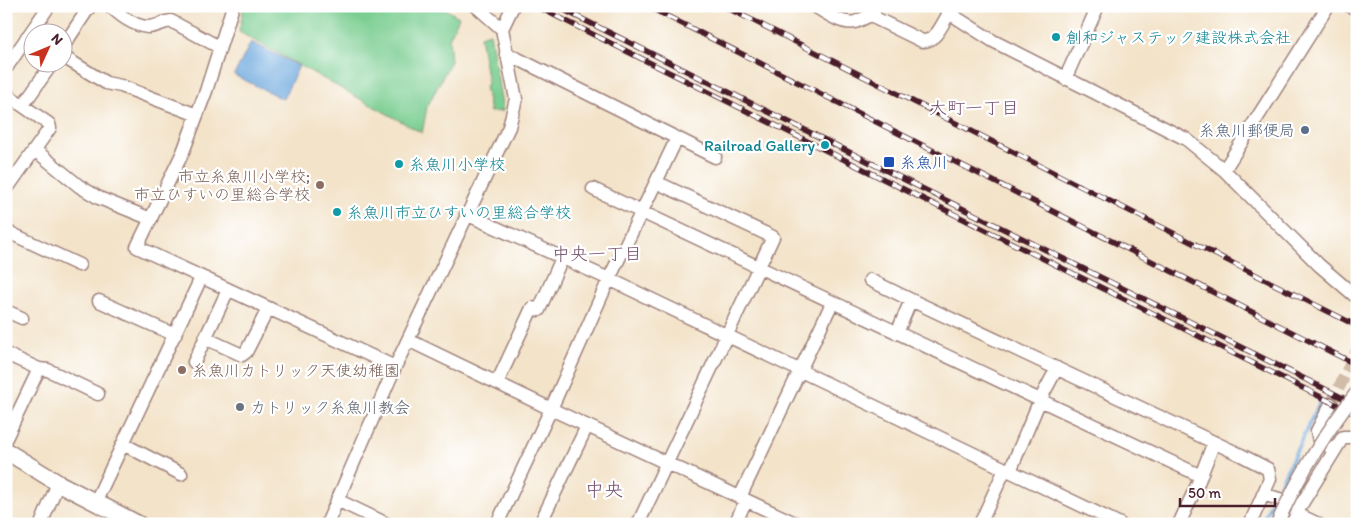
<svg xmlns="http://www.w3.org/2000/svg" width="1363" height="530" font-family="Itim,'Klee One',sans-serif">
	<style>
		.green { fill: #7ace91; stroke: #62765e }
		.water { fill: #6da9de; stroke: #5c6484 }
		.lines { fill: none; stroke-linecap: round; stroke-linejoin: round }
		.stream { stroke: #6da9de; stroke-width: 4 }
		.minor-tunnel { stroke: #d1bca9; stroke-width: 12; stroke-dasharray: 12 6; stroke-linecap: butt }
		.minor-casing { stroke: #9e817a; stroke-width: 15 }
		.major-casing { stroke: #9e817a; stroke-width: 19 }
		.minor { stroke: #fff; stroke-width: 12 }
		.major { stroke: #fff; stroke-width: 16 }
		.rail-casing { stroke: #4a1f2b; stroke-width: 5.5 }
		.rail { stroke: #fff; stroke-width: 4; stroke-dasharray: 11; stroke-linecap: butt }
		.minor-bridge-casing { stroke: #9e817a; stroke-width: 15; stroke-linecap: butt }
		.minor-bridge { stroke: #fff; stroke-width: 12 }
		.culture-dot { fill: #0f9aa8; stroke: #fff; stroke-width: 2 }
		.service-dot { fill: #5c6f8a; stroke: #fff; stroke-width: 2 }
		.transit-dot { fill: #1a4fb4; stroke: #fff; stroke-width: 2 }
		.education-dot { fill: #8d6e63; stroke: #fff; stroke-width: 2 }
		.worship-dot { fill: #6b7280; stroke: #fff; stroke-width: 2 }
		.labels { text-anchor: middle; dominant-baseline: central; stroke-width: 4.5; stroke-linejoin: round; paint-order: stroke }
		.culture-label { font-size: 16px; fill: #0d838f; stroke: #fff; text-anchor: start }
		.service-label { font-size: 16px; fill: #4e5e75; stroke: #fff; text-anchor: end }
		.transit-label { font-size: 16px; fill: #164399; stroke: #fff; text-anchor: start }
		.education-label { font-size: 16px; fill: #785e54; stroke: #fff; text-anchor: end }
		.worship-label { font-size: 16px; fill: #5b616d; stroke: #fff; text-anchor: start }
		.neighbourhood-label { font-size: 18px; fill: #74506d; stroke: #fff }
		.quarter-label { font-size: 19px; fill: #74506d; stroke: #fff }
	</style>
	<rect width="100%" height="100%" fill="#fff"/>
	<filter id="ink" filterUnits="userSpaceOnUse"><feTurbulence type="fractalNoise" baseFrequency=".02" numOctaves="2"/><feDisplacementMap in="SourceGraphic" scale="10" xChannelSelector="R" yChannelSelector="G"/><feConvolveMatrix kernelMatrix="1 2 1 2 8 2 1 2 1" color-interpolation-filters="sRGB"/></filter>
	<filter id="wash" filterUnits="userSpaceOnUse"><feTurbulence type="fractalNoise" baseFrequency=".0096" numOctaves="4" result="noise"/><feDisplacementMap in="SourceGraphic" scale="20" xChannelSelector="R" yChannelSelector="G"/><feGaussianBlur stdDeviation="1.12" result="paint"/><feColorMatrix in="noise" values="0 0 0 0 0 0 0 0 0 0 0 0 0 0 0 0 0 1.4 0 .05"/><feComposite in="paint" operator="in"/></filter>
	<g filter="url(#wash)">
		<rect width="100%" height="100%" fill="#f3e3c9"/>
		<path class="green" d="M244,6H440L459,17L449,39L451,61L427,107L422,133L239,32Z
			M490,33L503,111L490,112L485,86L488,83L480,36Z"/>
		<path class="water" d="M251,42L299,66L283,99L234,75Z"/>
		<g class="lines">
			<path class="stream" d="M1261,524L1319,404"/>
		</g>
	</g>
	<g filter="url(#ink)">
		<g class="lines">
			<path class="minor-tunnel" d="M1331,404L1357,350"/>
			<g class="minor-casing">
				<path id="minor" d="M110,6C120,15 133,26 148,27C156,27 163,22 171,21L219,47
					M233,6L206,91L183,152L137,247L395,367
					M476,6L502,29
					M814,6C825,12 841,25 855,22C861,20 868,16 873,14
					M874,6L872,12L877,19L922,41C936,42 942,24 949,13
					M945,6L949,13L993,41L1186,139L1224,170L1319,265L1354,295H1357
					M1350,6L1357,10
					M62,48L90,6
					M506,53L715,157
					M62,56L106,83L121,86L197,115
					M6,68L49,6
					M1065,79L1098,6
					M6,94L49,124L50,128L6,190
					M23,105L53,62
					M35,150L79,186L99,198L151,219
					M1224,170L1328,6
					M656,182L677,138
					M593,189L1201,476
					M466,214L609,279L1120,524
					M6,231L79,265
					M870,280L911,300L1241,455L1268,469L1270,479L1250,524
					M99,301L175,335
					M6,311L22,318
					M897,333L911,300
					M205,338L242,355L246,352L268,309
					M408,340L551,409L797,524
					M6,354L39,369L6,438
					M194,362L228,290
					M39,369L48,370L98,394
					M497,383L532,308L539,310L562,258
					M123,444L181,474
					M1330,447L1319,441L1317,431L1331,404
					M1010,471L1040,400L1057,368
					M1263,494L1298,505
					M740,497L832,303
					M337,500L387,524
					M95,503L201,278
					M1297,514L1318,524
					M41,524L58,483
					M327,524L395,367L509,127L516,99L502,29L513,6
					M497,524L551,409L609,279L656,182L773,237L638,524
					M540,524L587,426
					M735,524L746,500
					M980,524L1005,469
					M1179,524L1198,483L1214,442
					M1292,524L1301,505L1343,437H1357"/>
			</g>
			<g class="major-casing">
				<path id="major" d="M6,451L58,483L138,524"/>
			</g>
			<use href="#minor" class="minor"/>
			<use href="#major" class="major"/>
			<g class="rail-casing">
				<path id="rail" d="M536,6L1357,415
					M556,6L1357,405
					M647,6L1357,365
					M723,6L754,21L1357,326"/>
			</g>
			<use href="#rail" class="rail"/>
			<g class="minor-bridge-casing">
				<path id="minor-bridge" d="M1277,524C1298,477 1325,433 1357,392"/>
			</g>
			<use href="#minor-bridge" class="minor-bridge"/>
		</g>
	</g>
	<g class="culture-dot">
		<circle cx="1056" cy="37" r="5"/>
		<circle cx="825" cy="145" r="5"/>
		<circle cx="399" cy="164" r="5"/>
		<circle cx="337" cy="212" r="5"/>
	</g>
	<circle class="service-dot" cx="1305" cy="130" r="5"/>
	<rect class="transit-dot" x="883" y="156" width="12" height="12" rx="2.5"/>
	<g class="education-dot">
		<circle cx="320" cy="185" r="5"/>
		<circle cx="182" cy="370" r="5"/>
	</g>
	<circle class="worship-dot" cx="240" cy="407" r="5"/>
	<g class="labels">
		<g class="culture-label">
			<text x="1066" y="37">創和ジャステック建設株式会社</text>
			<text x="815" y="145" text-anchor="end">Railroad Gallery</text>
			<text x="409" y="164">糸魚川小学校</text>
			<text x="347" y="212">糸魚川市立ひすいの里総合学校</text>
		</g>
		<g class="service-label">
			<text x="1295" y="130">糸魚川郵便局</text>
		</g>
		<g class="transit-label">
			<text x="900" y="162">糸魚川</text>
		</g>
		<g class="education-label">
			<text x="310" y="176">市立糸魚川小学校;<tspan x="310" dy="18">市立ひすいの里総合学校</tspan></text>
			<text x="192" y="370" text-anchor="start">糸魚川カトリック天使幼稚園</text>
		</g>
		<g class="worship-label">
			<text x="250" y="407">カトリック糸魚川教会</text>
		</g>
		<g class="neighbourhood-label">
			<text x="974" y="108">大町一丁目</text>
			<text x="597" y="254">中央一丁目</text>
		</g>
		<g class="quarter-label">
			<text x="604" y="489">中央</text>
		</g>
	</g>
	<rect width="1363" height="530" fill="none" stroke="#fff" stroke-width="25"/>
	<g transform="translate(48 48) rotate(46)"><circle r="24" fill="#ffffff" stroke="#b7a5aa"/>
	<path d="M0-4L9 19L0 12L-9 19Z" fill="#c8321e"/>
	<text y="-8" font-size="14" font-weight="bold" text-anchor="middle" fill="#4a1f2b">N</text>
	</g>
	<path d="M1180 498v8h95v-8" fill="none" stroke="#4a1f2b" stroke-width="2.5"/>
	<text x="1188" y="498" font-size="15" fill="#4a1f2b" stroke="#ffffff" stroke-width="4" paint-order="stroke">50 m</text>
</svg>
